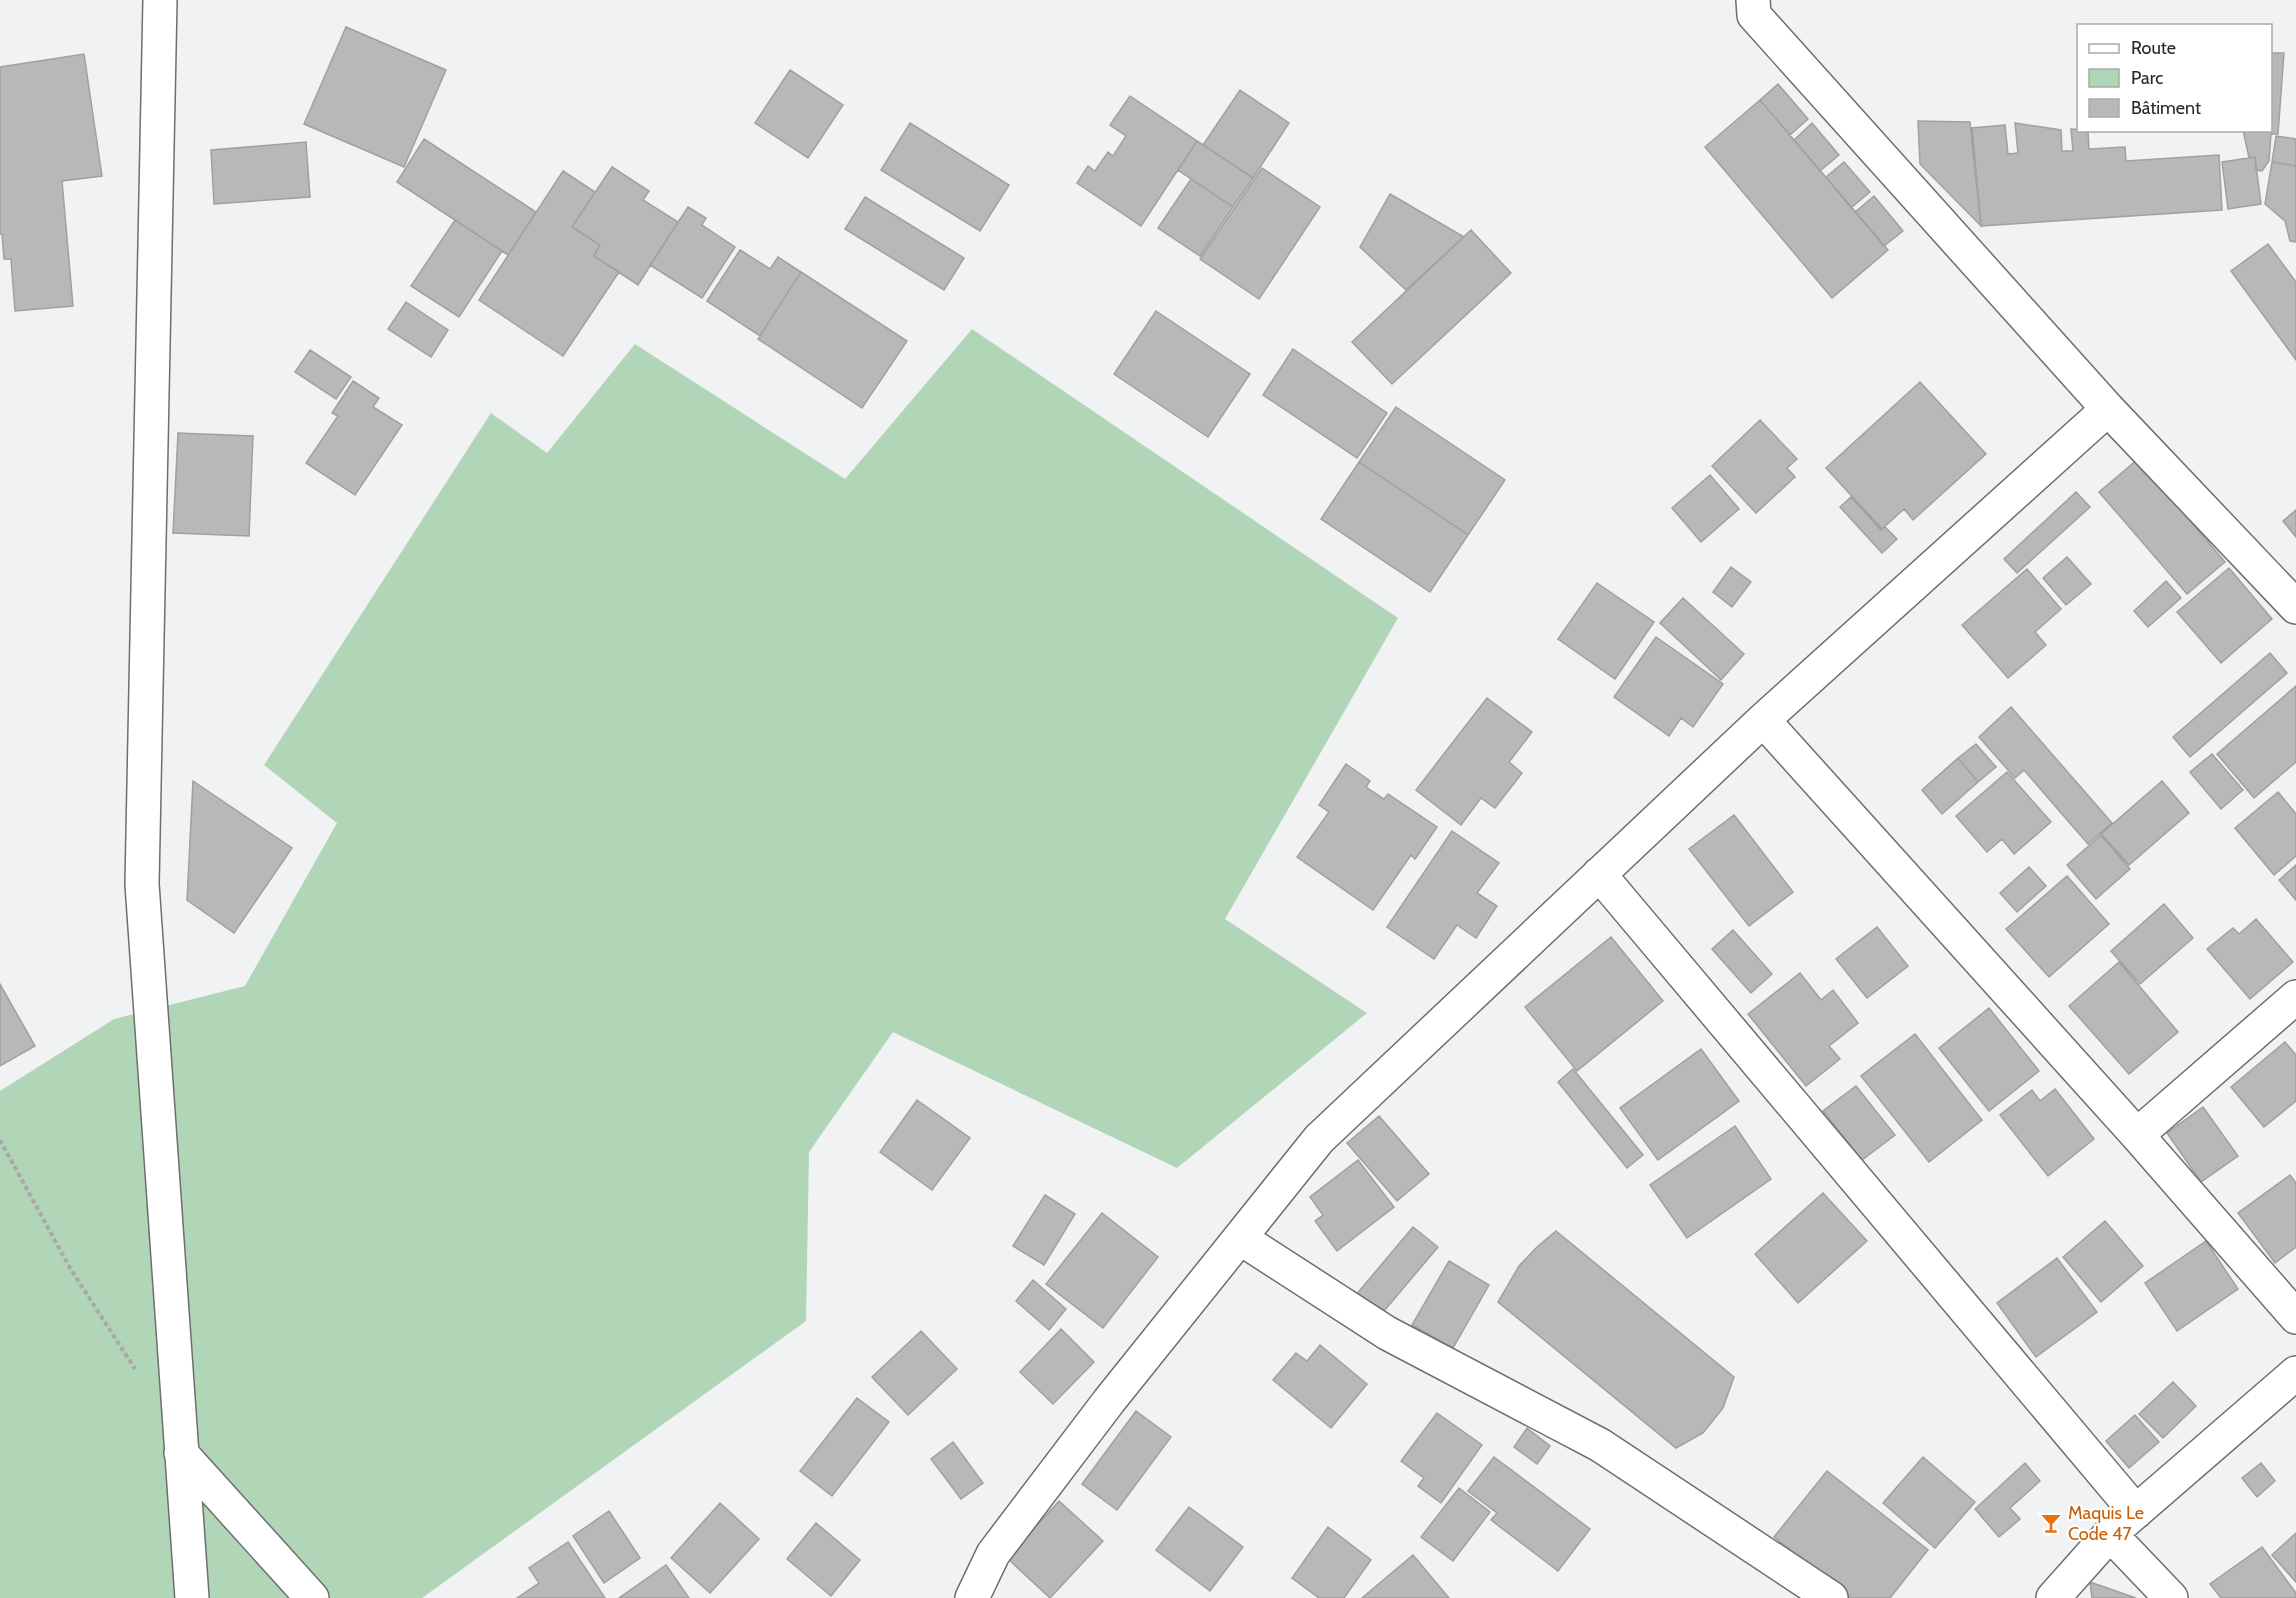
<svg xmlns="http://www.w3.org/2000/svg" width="2296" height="1598" font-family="Cabin,sans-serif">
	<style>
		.green { fill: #b1d5b7 }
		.building { fill: #b7b8b9; stroke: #9fa0a1; stroke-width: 1.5 }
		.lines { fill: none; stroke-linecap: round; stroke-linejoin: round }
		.minor-casing { stroke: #6d6e6f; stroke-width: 36 }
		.path { stroke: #a8a8aa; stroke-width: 4; stroke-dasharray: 4.5 3; stroke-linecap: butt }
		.minor { stroke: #fff; stroke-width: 33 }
		.labels { text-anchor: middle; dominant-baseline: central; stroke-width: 4.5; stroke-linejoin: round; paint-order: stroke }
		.food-label { font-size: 18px; fill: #c56008; stroke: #fff; text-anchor: start }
	</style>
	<rect width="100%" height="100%" fill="#f1f2f4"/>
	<path class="green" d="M972,329L1398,618L1225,919L1367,1013L1177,1168L893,1032L809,1152L806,1321L422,1598H0V1091L114,1019L245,986L337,823L264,765L491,413L547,453L635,344L845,479Z"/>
	<path class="building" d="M346,27L446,70L404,167L304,124Z
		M2270,53H2284L2278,134H2271L2269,161L2262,171L2256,170L2255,157L2249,158L2243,130H2270Z
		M84,54L102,176L62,181L73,306L15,311L11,259H4L2,234H0V67Z
		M790,70L843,105L808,158L755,123Z
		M1778,84L1808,119L1790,135L1760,100Z
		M1240,90L1289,123L1253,178L1203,145Z
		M1130,96L1197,141L1141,226L1077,183L1088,166L1095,171L1108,152L1113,156L1126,136L1110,125Z
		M1760,100L1888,250L1832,298L1705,147Z
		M1918,121L1970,122L1981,226L1920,164Z
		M910,123L1009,185L980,231L881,170Z
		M1812,123L1839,155L1820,171L1794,140Z
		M2015,123L2061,130L2062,151H2073L2071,129L2088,130L2089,149L2125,147L2126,161L2219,155L2222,210L1981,226L1972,128L2005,125L2008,154L2018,153Z
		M2276,136L2296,139V166L2272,162Z
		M424,139L536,212L508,255L397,182Z
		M1197,141L1253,178L1233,207L1178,170Z
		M306,142L310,197L214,204L211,150Z
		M2255,157L2261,204L2228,209L2222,162Z
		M1844,162L1870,192L1851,208L1826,177Z
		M2272,162L2296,166V242L2290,241L2285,221L2265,204Z
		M612,167L649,191L643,200L678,222L638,285L594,256L600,245L572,227Z
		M1262,168L1320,207L1259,299L1200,259Z
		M563,171L595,192L572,227L600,245L594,256L619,272L563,356L479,300Z
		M1191,179L1233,207L1200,256L1158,228Z
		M1390,194L1464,237L1406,290L1360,247Z
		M1874,196L1903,231L1884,246L1855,212Z
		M865,197L964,258L944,290L845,229Z
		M688,207L706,218L702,225L735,247L702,298L650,265Z
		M455,220L502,251L459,317L411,286Z
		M1471,230L1511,273L1392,384L1352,342Z
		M2268,244L2296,282V360L2231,271Z
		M740,250L770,269L778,257L801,272L760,336L707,301Z
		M801,272L907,341L862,408L758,339Z
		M406,302L448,330L431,357L388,329Z
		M1156,311L1250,374L1208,437L1114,374Z
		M1293,349L1387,413L1357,458L1263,395Z
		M310,350L351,377L336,399L295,372Z
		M353,381L379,398L373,407L402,425L355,495L306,463L338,416L332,413Z
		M1920,382L1986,454L1913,520L1904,509L1882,529L1826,468Z
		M1396,407L1505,480L1468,535L1359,462Z
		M1760,420L1797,459L1787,468L1795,477L1756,513L1712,466Z
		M178,433L253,436L249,536L173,533Z
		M2138,459L2225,562L2187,594L2099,492Z
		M1359,462L1468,535L1430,592L1321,519Z
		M1710,475L1739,509L1701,542L1672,508Z
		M2076,492L2090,507L2017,573L2004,559Z
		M1851,497L1881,530L1885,527L1897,539L1882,553L1840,507Z
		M2296,510V537L2283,521Z
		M2067,557L2091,584L2066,605L2043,578Z
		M1731,567L1751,582L1732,607L1713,592Z
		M2229,568L2272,619L2221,663L2177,612Z
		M2027,569L2061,609L2035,632L2046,645L2008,678L1962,625Z
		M2166,581L2181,598L2148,627L2134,611Z
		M1597,583L1654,622L1615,679L1558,639Z
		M1683,598L1744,654L1721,680L1660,623Z
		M1656,637L1723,684L1693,727L1681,718L1669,736L1614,697Z
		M2270,653L2287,673L2190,757L2173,737Z
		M2296,686V762L2254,798L2217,754Z
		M1487,698L1532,732L1509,762L1522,773L1495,808L1481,798L1461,825L1416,790Z
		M2011,707L2112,823L2088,844L2024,770L2015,778L1979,737Z
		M1976,744L1996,767L1978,782L1958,758Z
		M2212,754L2243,790L2221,809L2190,772Z
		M1958,758L1978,782L1942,814L1922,790Z
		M1346,764L1370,781L1366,787L1384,799L1388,794L1437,827L1415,859L1411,855L1373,910L1297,857L1329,812L1319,805Z
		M2007,772L2051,822L2014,854L2002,839L1987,852L1956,816Z
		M193,781L292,848L234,933L187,900Z
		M2162,781L2189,813L2129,865L2101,834Z
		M2278,792L2296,814V856L2274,875L2235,828Z
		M1734,815L1793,892L1749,926L1689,849Z
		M1452,831L1499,863L1477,893L1497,906L1476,938L1457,925L1434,959L1387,927Z
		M2101,835L2130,869L2096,899L2067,865Z
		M2296,865V900L2279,880Z
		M2029,867L2046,886L2017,912L2000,893Z
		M2067,876L2109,924L2049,977L2006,929Z
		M2164,904L2193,938L2140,984L2111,951Z
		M2256,919L2293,962L2250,999L2207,949L2233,928L2239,934Z
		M1877,927L1908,966L1867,998L1836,959Z
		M1733,930L1772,974L1751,993L1712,949Z
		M1611,937L1663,1001L1577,1071L1525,1007Z
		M2119,962L2178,1032L2129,1074L2069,1006Z
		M1800,973L1821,1000L1833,990L1858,1023L1829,1046L1840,1059L1806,1086L1748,1014Z
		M0,984L35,1046L0,1066Z
		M1989,1008L2039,1071L1989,1111L1939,1048Z
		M1915,1034L1982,1120L1929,1162L1861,1076Z
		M2285,1042L2296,1055V1101L2264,1127L2231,1087Z
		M1701,1049L1739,1101L1658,1160L1620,1108Z
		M1573,1069L1643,1155L1627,1168L1558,1082Z
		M1856,1086L1895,1135L1862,1160L1823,1111Z
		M2055,1089L2094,1139L2048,1176L2000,1115L2032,1090L2040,1101Z
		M917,1100L970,1138L932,1190L880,1152Z
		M2203,1107L2238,1156L2201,1182L2167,1133Z
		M1379,1116L1429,1174L1397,1201L1347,1143Z
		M1735,1126L1771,1179L1687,1238L1650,1185Z
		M1358,1160L1394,1207L1337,1251L1315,1221L1323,1215L1310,1197Z
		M2290,1175L2296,1183V1247L2275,1263L2238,1213Z
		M1823,1193L1867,1241L1798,1303L1755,1254Z
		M1045,1195L1075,1214L1044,1265L1013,1246Z
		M1102,1213L1158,1257L1103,1328L1046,1284Z
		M2105,1221L2143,1266L2101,1302L2063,1257Z
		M1413,1227L1438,1247L1374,1323L1350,1302Z
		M1556,1231L1734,1377L1723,1408L1703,1433L1676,1448L1498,1302L1519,1266L1537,1247Z
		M2206,1241L2238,1289L2177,1331L2145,1283Z
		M2057,1258L2097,1312L2036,1357L1997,1303Z
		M1449,1261L1489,1285L1453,1348L1412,1325Z
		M1033,1280L1066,1309L1049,1330L1016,1301Z
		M1061,1329L1094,1362L1053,1404L1020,1372Z
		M921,1331L957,1369L908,1415L872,1377Z
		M1320,1345L1367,1384L1331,1428L1273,1380L1296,1353L1307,1361Z
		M2173,1382L2196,1406L2163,1438L2139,1414Z
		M857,1398L889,1422L832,1496L800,1471Z
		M1136,1411L1171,1437L1117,1510L1082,1484Z
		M1437,1413L1482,1445L1441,1503L1418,1486L1424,1478L1401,1461Z
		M2135,1415L2159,1442L2129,1468L2106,1441Z
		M1527,1428L1550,1446L1537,1464L1514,1447Z
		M953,1442L983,1483L961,1499L931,1459Z
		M1494,1457L1590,1529L1558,1571L1491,1520L1497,1513L1468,1491Z
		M1923,1457L1975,1502L1935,1548L1883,1503Z
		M2025,1463L2040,1481L2010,1508L2020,1519L1999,1537L1975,1509Z
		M2261,1463L2275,1481L2257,1497L2242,1478Z
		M1827,1471L1928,1550L1890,1598H1851L1774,1537Z
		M1459,1488L1490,1512L1453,1561L1421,1537Z
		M1059,1501L1103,1541L1050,1598L1007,1558Z
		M720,1503L759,1539L710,1593L671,1558Z
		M1189,1507L1243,1547L1210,1591L1156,1550Z
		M609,1511L640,1558L604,1583L573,1536Z
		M816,1523L860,1560L831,1596L787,1559Z
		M1328,1527L1371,1560L1344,1598H1319L1292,1578Z
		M2296,1533V1582L2272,1555Z
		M568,1542L605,1598H517L539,1583L529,1568Z
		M2262,1547L2296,1593V1598H2221L2210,1584Z
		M1413,1555L1449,1598H1362Z
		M666,1565L689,1598H619Z
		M2090,1582L2136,1598H2092Z"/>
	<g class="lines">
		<g class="minor-casing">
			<path id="minor" d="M160,0L142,884L192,1598
				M1753,0L1754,15L2108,409L2296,607
				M1763,720L2137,1135L2296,1317
				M1599,874L2136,1512
				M2137,1135L2296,997
				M1240,1238L1387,1333L1600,1445L1831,1598
				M181,1453L312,1598
				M2110,1534L2171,1598
				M972,1598L993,1554L1109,1401L1319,1139L1763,720L2108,409
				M2053,1598L2110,1534L2296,1373"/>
		</g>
		<path class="path" d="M0,1140L70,1268L135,1369"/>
		<use href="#minor" class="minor"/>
	</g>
	<defs>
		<g id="bar-bare" transform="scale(1.62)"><path d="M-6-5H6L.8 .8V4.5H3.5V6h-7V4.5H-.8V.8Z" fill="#e8710a" stroke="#fff" stroke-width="2.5" paint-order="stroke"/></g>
	</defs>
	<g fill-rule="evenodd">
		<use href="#bar-bare" x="2051" y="1523"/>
	</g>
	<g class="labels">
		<g class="food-label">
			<text x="2068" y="1513">Maquis Le<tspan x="2068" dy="21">Code 47</tspan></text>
		</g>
	</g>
	<rect x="2077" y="24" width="195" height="108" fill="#ffffff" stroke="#a9a9a9" stroke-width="1.5"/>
	<rect x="2089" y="44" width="30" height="9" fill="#ffffff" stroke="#a9a9a9" stroke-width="1.5"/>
	<text x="2131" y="54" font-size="18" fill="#282829">Route</text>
	<rect x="2089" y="69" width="30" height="18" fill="#b1d5b7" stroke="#a9a9a9" stroke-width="1.5"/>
	<text x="2131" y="84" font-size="18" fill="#282829">Parc</text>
	<rect x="2089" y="99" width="30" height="18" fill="#b7b8b9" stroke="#a9a9a9" stroke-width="1.5"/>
	<text x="2131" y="114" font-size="18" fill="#282829">Bâtiment</text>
</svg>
